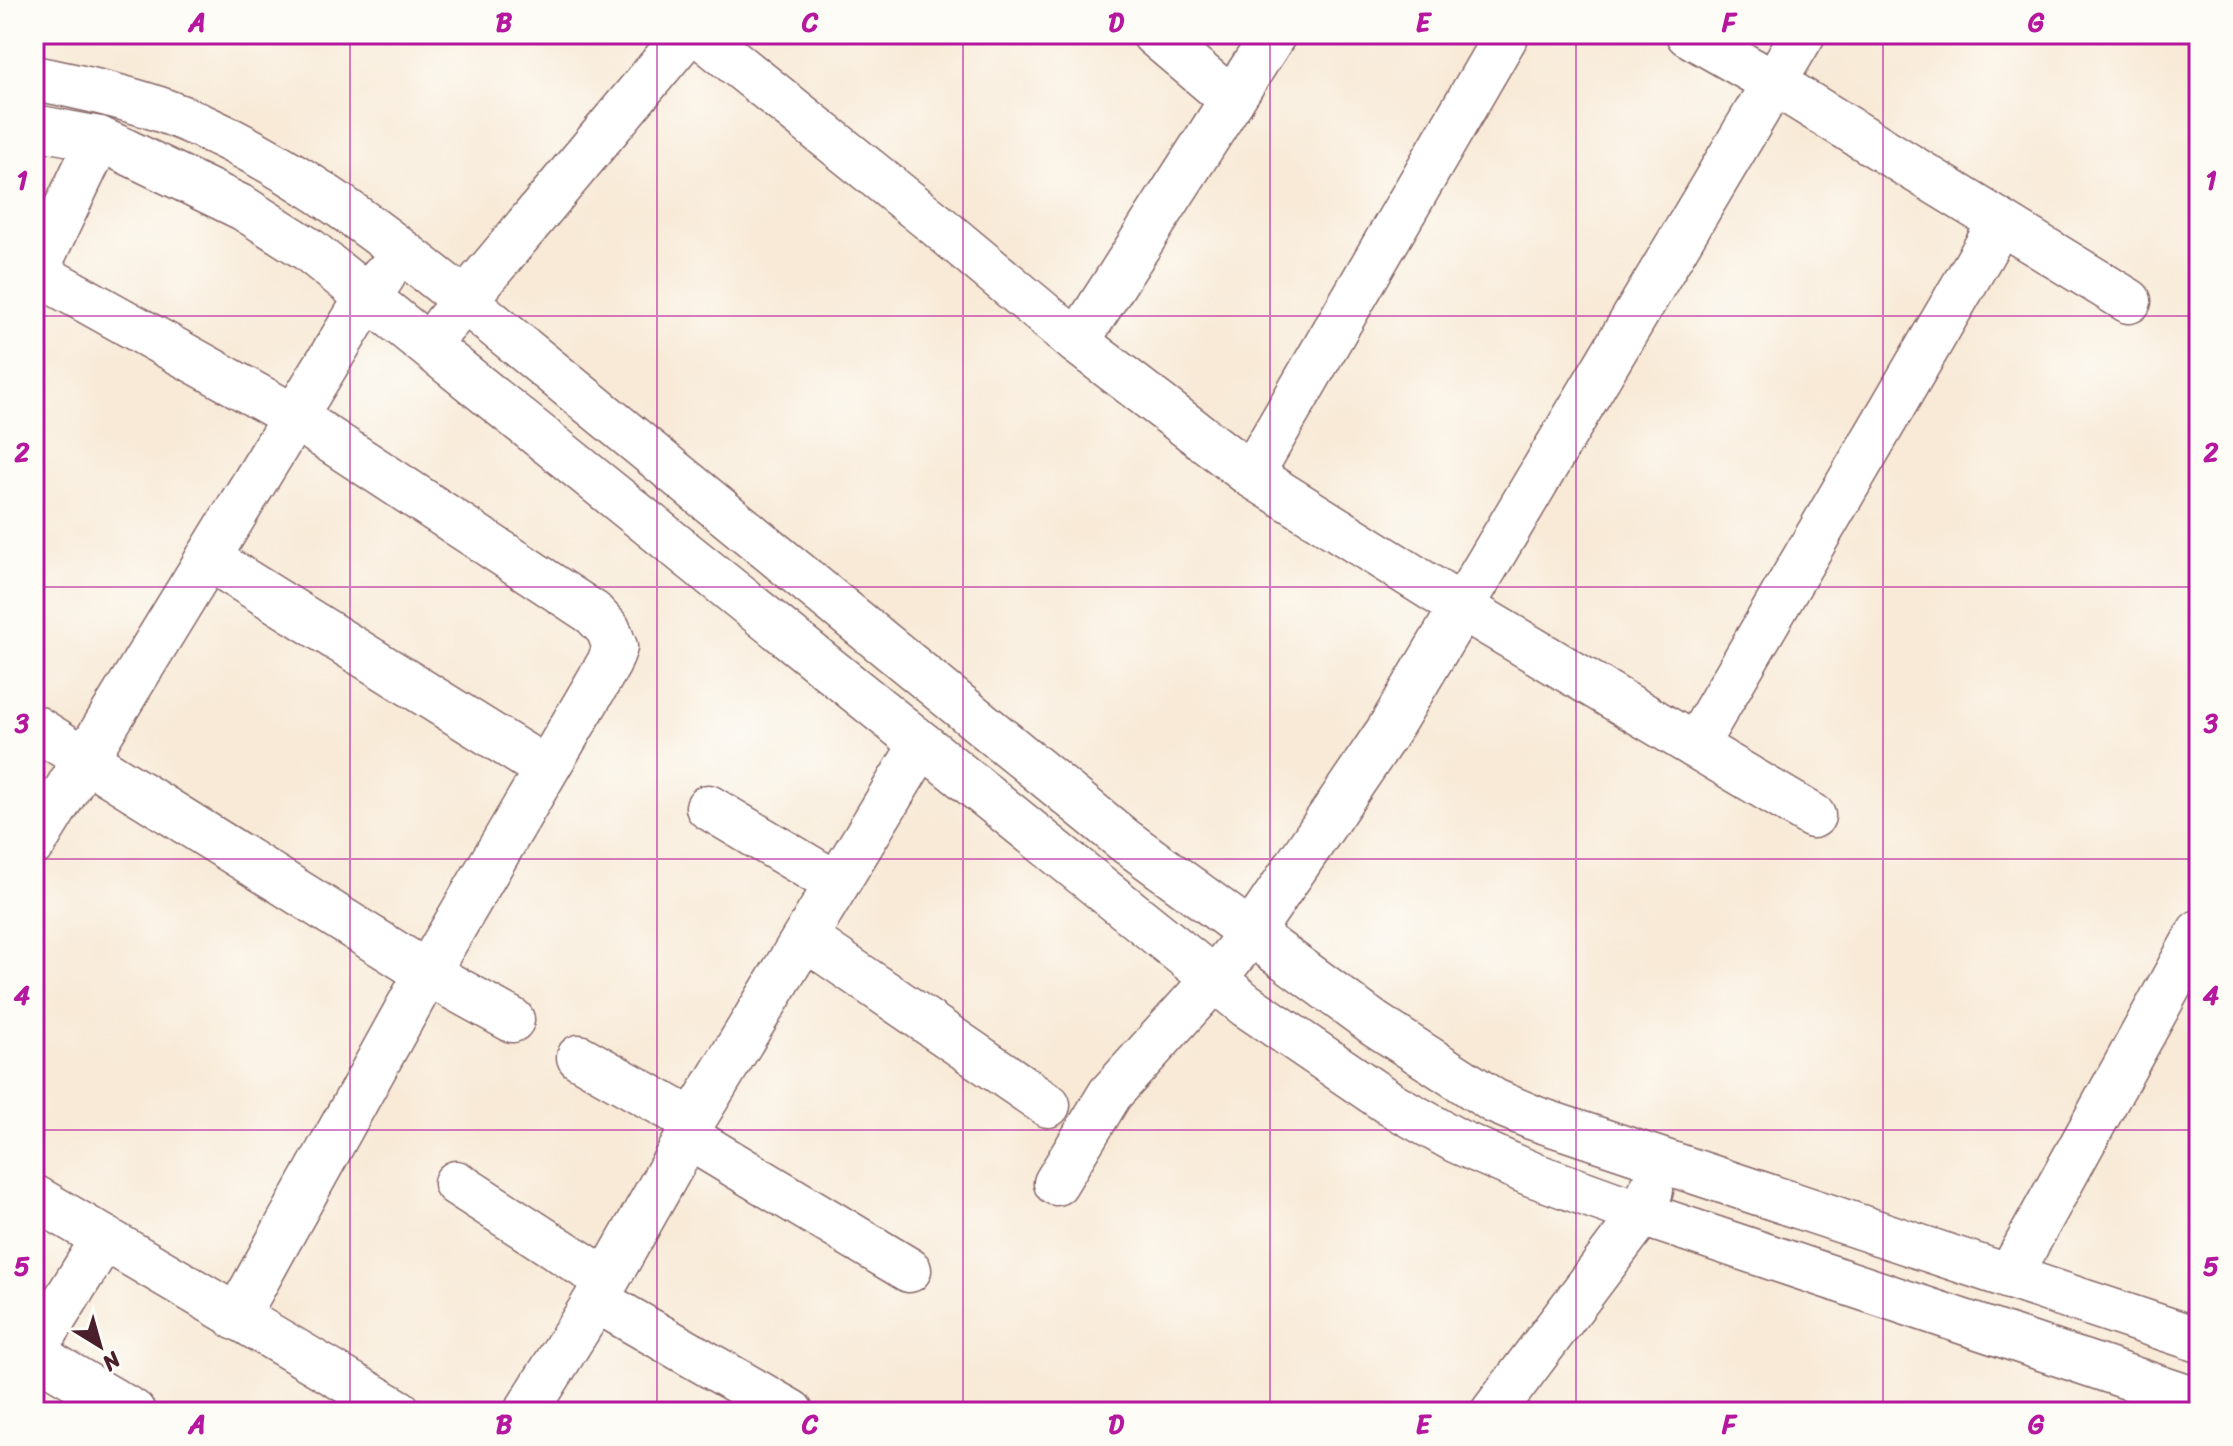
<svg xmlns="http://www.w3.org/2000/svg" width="2233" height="1446" font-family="Sriracha,sans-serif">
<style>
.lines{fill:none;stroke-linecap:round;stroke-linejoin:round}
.minor-casing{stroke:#876667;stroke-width:47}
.minor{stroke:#fff;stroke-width:44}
.grid{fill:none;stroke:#b5179e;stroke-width:2;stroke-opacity:0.55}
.neatline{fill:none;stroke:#b5179e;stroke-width:3}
.grid-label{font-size:26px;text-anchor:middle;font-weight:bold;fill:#b5179e}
</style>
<rect width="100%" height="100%" fill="#fdfcf7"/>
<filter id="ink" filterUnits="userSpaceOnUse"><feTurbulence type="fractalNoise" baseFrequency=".0125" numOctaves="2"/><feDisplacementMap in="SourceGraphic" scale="16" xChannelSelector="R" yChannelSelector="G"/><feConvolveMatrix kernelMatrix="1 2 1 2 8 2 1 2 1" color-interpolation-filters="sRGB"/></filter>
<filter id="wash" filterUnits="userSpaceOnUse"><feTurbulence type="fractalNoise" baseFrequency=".006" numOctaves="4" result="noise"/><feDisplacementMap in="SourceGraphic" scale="32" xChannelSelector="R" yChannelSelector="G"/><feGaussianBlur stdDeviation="1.8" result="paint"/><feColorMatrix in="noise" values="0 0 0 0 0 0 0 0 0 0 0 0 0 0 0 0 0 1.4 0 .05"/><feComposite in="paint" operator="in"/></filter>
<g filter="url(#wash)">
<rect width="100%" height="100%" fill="#f8ead7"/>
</g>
<g filter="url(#ink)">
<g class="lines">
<g class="minor-casing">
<g id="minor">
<polyline points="699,34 937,225 1077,342 1251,475 1463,608 1813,816"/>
<polyline points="1154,34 1232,100"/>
<polyline points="1688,34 1774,83 2129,301"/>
<path d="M34,78C76,86 118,95 159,109C273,150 372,226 465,301L1124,840L1375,1024L1494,1101L1534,1118L2199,1340"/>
<polyline points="34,127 99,139 117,147 243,208 309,250 1246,1005 1391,1104 1457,1141 1534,1175 1642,1214 2199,1401"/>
<polyline points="35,272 295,417 593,613 608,629 615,647 609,663 427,973 236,1318"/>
<polyline points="34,275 99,139"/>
<polyline points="445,324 687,34"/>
<polyline points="1077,342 1274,34"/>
<polyline points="1251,475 1507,34"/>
<polyline points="208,558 546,769"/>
<polyline points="34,727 427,973 512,1020"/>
<polyline points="1695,746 2000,223"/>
<polyline points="708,807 837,884"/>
<polyline points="34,843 367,298 383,276"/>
<polyline points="805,938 1048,1105"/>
<polyline points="579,1057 693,1121"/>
<polyline points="688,1137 909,1270"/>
<polyline points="456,1183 606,1280"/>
<polyline points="1056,1183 1110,1094 1214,979 1251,933 1388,731 1803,34"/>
<polyline points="34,1197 104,1238"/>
<polyline points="2009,1277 2199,932"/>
<polyline points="596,1300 791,1412"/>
<polyline points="34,1351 104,1238 399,1412"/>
<polyline points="34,1354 133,1412"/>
<polyline points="526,1412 596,1300 688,1137 693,1121 922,744"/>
<polyline points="1493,1412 1642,1214 1651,1190"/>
</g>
</g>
<use href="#minor" class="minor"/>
</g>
</g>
<path class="grid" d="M350,34V1412M657,34V1412M963,34V1412M1270,34V1412M1576,34V1412M1883,34V1412M34,316H2199M34,587H2199M34,859H2199M34,1130H2199"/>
<rect width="2233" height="1446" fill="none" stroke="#fdfcf7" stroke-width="88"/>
<g transform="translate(100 1346) rotate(143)" stroke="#fdfcf7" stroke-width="6" paint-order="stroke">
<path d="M0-6L14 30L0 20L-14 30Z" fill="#4a1f2b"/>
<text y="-12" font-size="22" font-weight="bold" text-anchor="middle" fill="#4a1f2b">N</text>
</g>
<rect x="44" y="44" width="2145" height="1358" class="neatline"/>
<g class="grid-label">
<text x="197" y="31">A</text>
<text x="504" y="31">B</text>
<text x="810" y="31">C</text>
<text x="1116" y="31">D</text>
<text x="1423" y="31">E</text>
<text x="1729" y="31">F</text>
<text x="2036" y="31">G</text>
<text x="22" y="189">1</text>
<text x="2211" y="189">1</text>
<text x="22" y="461">2</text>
<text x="2211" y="461">2</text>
<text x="22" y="732">3</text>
<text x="2211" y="732">3</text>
<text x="22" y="1004">4</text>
<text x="2211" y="1004">4</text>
<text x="22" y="1275">5</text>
<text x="2211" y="1275">5</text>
<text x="197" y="1433">A</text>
<text x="504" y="1433">B</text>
<text x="810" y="1433">C</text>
<text x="1116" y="1433">D</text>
<text x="1423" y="1433">E</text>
<text x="1729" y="1433">F</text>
<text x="2036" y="1433">G</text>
</g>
</svg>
